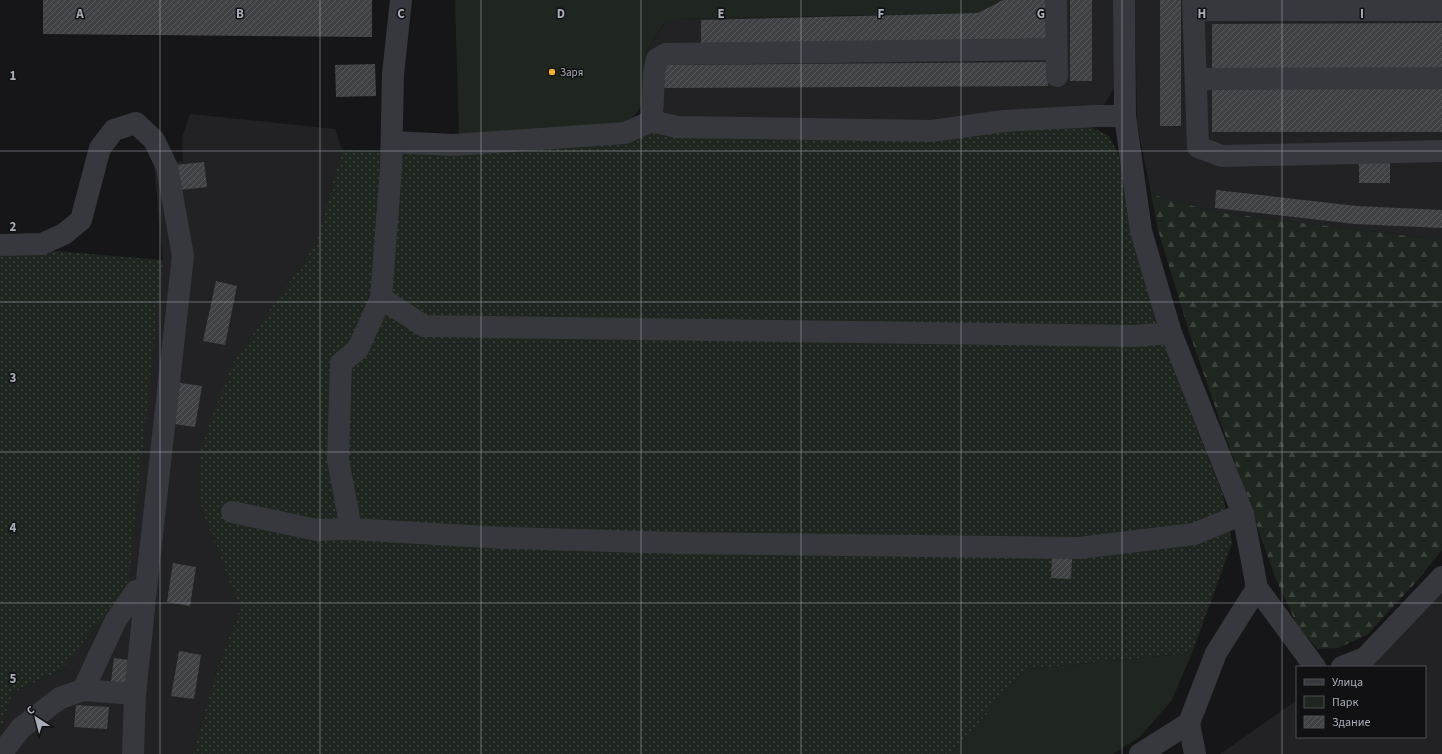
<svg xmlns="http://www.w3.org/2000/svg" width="1442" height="754" font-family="'Source Sans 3',sans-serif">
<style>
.built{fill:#222225}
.green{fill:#1e261f}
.forest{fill:url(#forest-firs)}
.garden{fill:url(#garden-dots)}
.building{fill:url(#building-hatch)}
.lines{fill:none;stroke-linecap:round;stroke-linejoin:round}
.minor{stroke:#37383d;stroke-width:22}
.grid{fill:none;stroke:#a8adb8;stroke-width:1;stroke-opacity:0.55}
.poi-dot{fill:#f2b134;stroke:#111113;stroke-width:1.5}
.labels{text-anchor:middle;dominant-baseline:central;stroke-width:3;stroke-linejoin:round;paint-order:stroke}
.poi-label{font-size:11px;fill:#a8adb8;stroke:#111113;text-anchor:start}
.grid-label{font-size:13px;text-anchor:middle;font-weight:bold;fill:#a8adb8;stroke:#111113;stroke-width:3;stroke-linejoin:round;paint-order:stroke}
</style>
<defs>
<pattern id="forest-firs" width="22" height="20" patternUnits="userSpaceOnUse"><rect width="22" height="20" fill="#1e261f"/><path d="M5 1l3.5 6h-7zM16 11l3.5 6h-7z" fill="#3c433d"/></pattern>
<pattern id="garden-dots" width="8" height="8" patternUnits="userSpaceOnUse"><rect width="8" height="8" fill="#1e261f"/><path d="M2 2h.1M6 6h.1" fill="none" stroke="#3c433d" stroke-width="1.8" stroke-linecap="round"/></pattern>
<pattern id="building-hatch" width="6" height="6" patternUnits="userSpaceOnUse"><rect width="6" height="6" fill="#404145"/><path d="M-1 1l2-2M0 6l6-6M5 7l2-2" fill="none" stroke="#595a5e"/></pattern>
</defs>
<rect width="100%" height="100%" fill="#161618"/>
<g class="built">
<polygon points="1003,0 1113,0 1114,87 1106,103 1095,110 932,124 675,118 665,113 660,98 647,93 646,52 665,22 676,19 977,13"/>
<polygon points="1135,0 1442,0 1442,240 1214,212 1151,194 1137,123"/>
<polygon points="190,114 335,129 342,150 316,244 232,364 199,502 240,609 217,669 193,754 0,754 0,733 12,693 64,669 163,260 154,165 183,161 182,138"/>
<polygon points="1442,586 1442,754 1220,754 1297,700 1297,737 1425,737 1425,667 1344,667"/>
</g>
<g class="green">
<polygon points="455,0 1003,0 978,13 676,19 664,23 646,52 647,93 638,111 627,125 459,136"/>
<polygon points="1192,653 1172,700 1140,737 1113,754 951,754 1026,669"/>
</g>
<polygon class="forest" points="1151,194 1214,212 1442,240 1442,550 1416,582 1367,635 1338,648 1318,649 1298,627 1275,577 1189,332 1158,230"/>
<g class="garden">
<polygon points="1088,125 1109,136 1122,162 1131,229 1157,327 1223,495 1232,543 1192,653 1026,669 951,754 193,754 217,669 240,609 199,502 201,448 232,364 316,244 342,150 441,152 649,132 1010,129"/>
<polygon points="55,251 163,260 128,584 63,669 12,693 0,733 0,254"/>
</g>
<g class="building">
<polygon points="43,0 372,0 372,37 43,34"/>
<polygon points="1003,0 1047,0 1049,42 701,44 701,20 978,13"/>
<rect x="1070" y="0" width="22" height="81"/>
<rect x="1160" y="0" width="21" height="126"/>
<polygon points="1442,23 1442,68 1212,69 1212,24"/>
<polygon points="1048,62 1048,86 664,88 664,65"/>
<polygon points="375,64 376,96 336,97 335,65"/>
<rect x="1212" y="88" width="230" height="44"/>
<polygon points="1390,161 1390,183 1359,183 1359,162"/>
<polygon points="204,162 207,187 178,190 175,165"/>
<polygon points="1216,190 1357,206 1442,210 1442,228 1355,224 1215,208"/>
<polygon points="216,281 237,286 225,345 203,341"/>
<polygon points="180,383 202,386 195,427 174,424"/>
<polygon points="1052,556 1072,557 1071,579 1051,578"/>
<polygon points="173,563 196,567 190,606 167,602"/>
<polygon points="179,651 201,655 194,699 171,696"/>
<polygon points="114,658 129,660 126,684 111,682"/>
<polygon points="76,705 109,707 107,729 74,727"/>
</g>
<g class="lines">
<g class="minor">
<polyline points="1056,0 1057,76"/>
<polyline points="1124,0 1125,116 1141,231 1171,333 1243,514 1257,588 1315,667"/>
<polyline points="1193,0 1198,147 1222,156 1442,151"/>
<polyline points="1194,10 1442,10"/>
<polyline points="1196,79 1442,78"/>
<polyline points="652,121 654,73 657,59 666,54 1056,49"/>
<polyline points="392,142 453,145 625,133 652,121 677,127 932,131 1004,121 1097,116 1125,116"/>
<polyline points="0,245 42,244 64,234 81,220 100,148 114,130 136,123 154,140 167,167 183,256 146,589 135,694 133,754"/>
<polyline points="381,298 424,326 1135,336 1171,333"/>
<polyline points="232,512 317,530 351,529 504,538 681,543 1079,548 1194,534 1243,514"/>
<polyline points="351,529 338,460 341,363 358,349 381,298 391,168 393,74 401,0"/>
<polyline points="1342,667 1365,658 1442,577"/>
<polyline points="83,690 116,620 136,591 146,589"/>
<polyline points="1,754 21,728 60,698 83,690 135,694"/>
<polyline points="1140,754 1189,723"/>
<polyline points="1195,754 1189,723 1216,653 1257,588"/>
</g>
</g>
<path class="grid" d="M160,0V754M320,0V754M481,0V754M641,0V754M801,0V754M961,0V754M1122,0V754M1282,0V754M0,151H1442M0,302H1442M0,452H1442M0,603H1442"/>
<circle class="poi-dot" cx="552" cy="72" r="4"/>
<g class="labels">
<g class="poi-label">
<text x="560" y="72">Заря</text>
</g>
</g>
<g class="grid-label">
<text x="80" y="18">A</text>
<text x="240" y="18">B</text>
<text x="401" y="18">C</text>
<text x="561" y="18">D</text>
<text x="721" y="18">E</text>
<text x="881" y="18">F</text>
<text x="1041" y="18">G</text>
<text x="1202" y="18">H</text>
<text x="1362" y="18">I</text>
<text x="13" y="80">1</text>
<text x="13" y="231">2</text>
<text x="13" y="382">3</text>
<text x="13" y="532">4</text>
<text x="13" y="683">5</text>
</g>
<rect x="1296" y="666" width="130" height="72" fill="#111113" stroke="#4d4f55"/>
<rect x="1304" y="679" width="20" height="6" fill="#37383d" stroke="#4d4f55"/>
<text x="1332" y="686" font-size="12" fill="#a8adb8">Улица</text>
<rect x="1304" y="696" width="20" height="12" fill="#1e261f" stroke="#4d4f55"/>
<text x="1332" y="706" font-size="12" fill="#a8adb8">Парк</text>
<rect x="1304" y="716" width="20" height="12" fill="url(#building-hatch)" stroke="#4d4f55"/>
<text x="1332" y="726" font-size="12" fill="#a8adb8">Здание</text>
<g transform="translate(36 718) rotate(324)" stroke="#111113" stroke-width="3" paint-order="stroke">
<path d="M0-3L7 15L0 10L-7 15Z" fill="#a8adb8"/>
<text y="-6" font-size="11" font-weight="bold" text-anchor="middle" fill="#a8adb8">С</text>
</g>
</svg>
